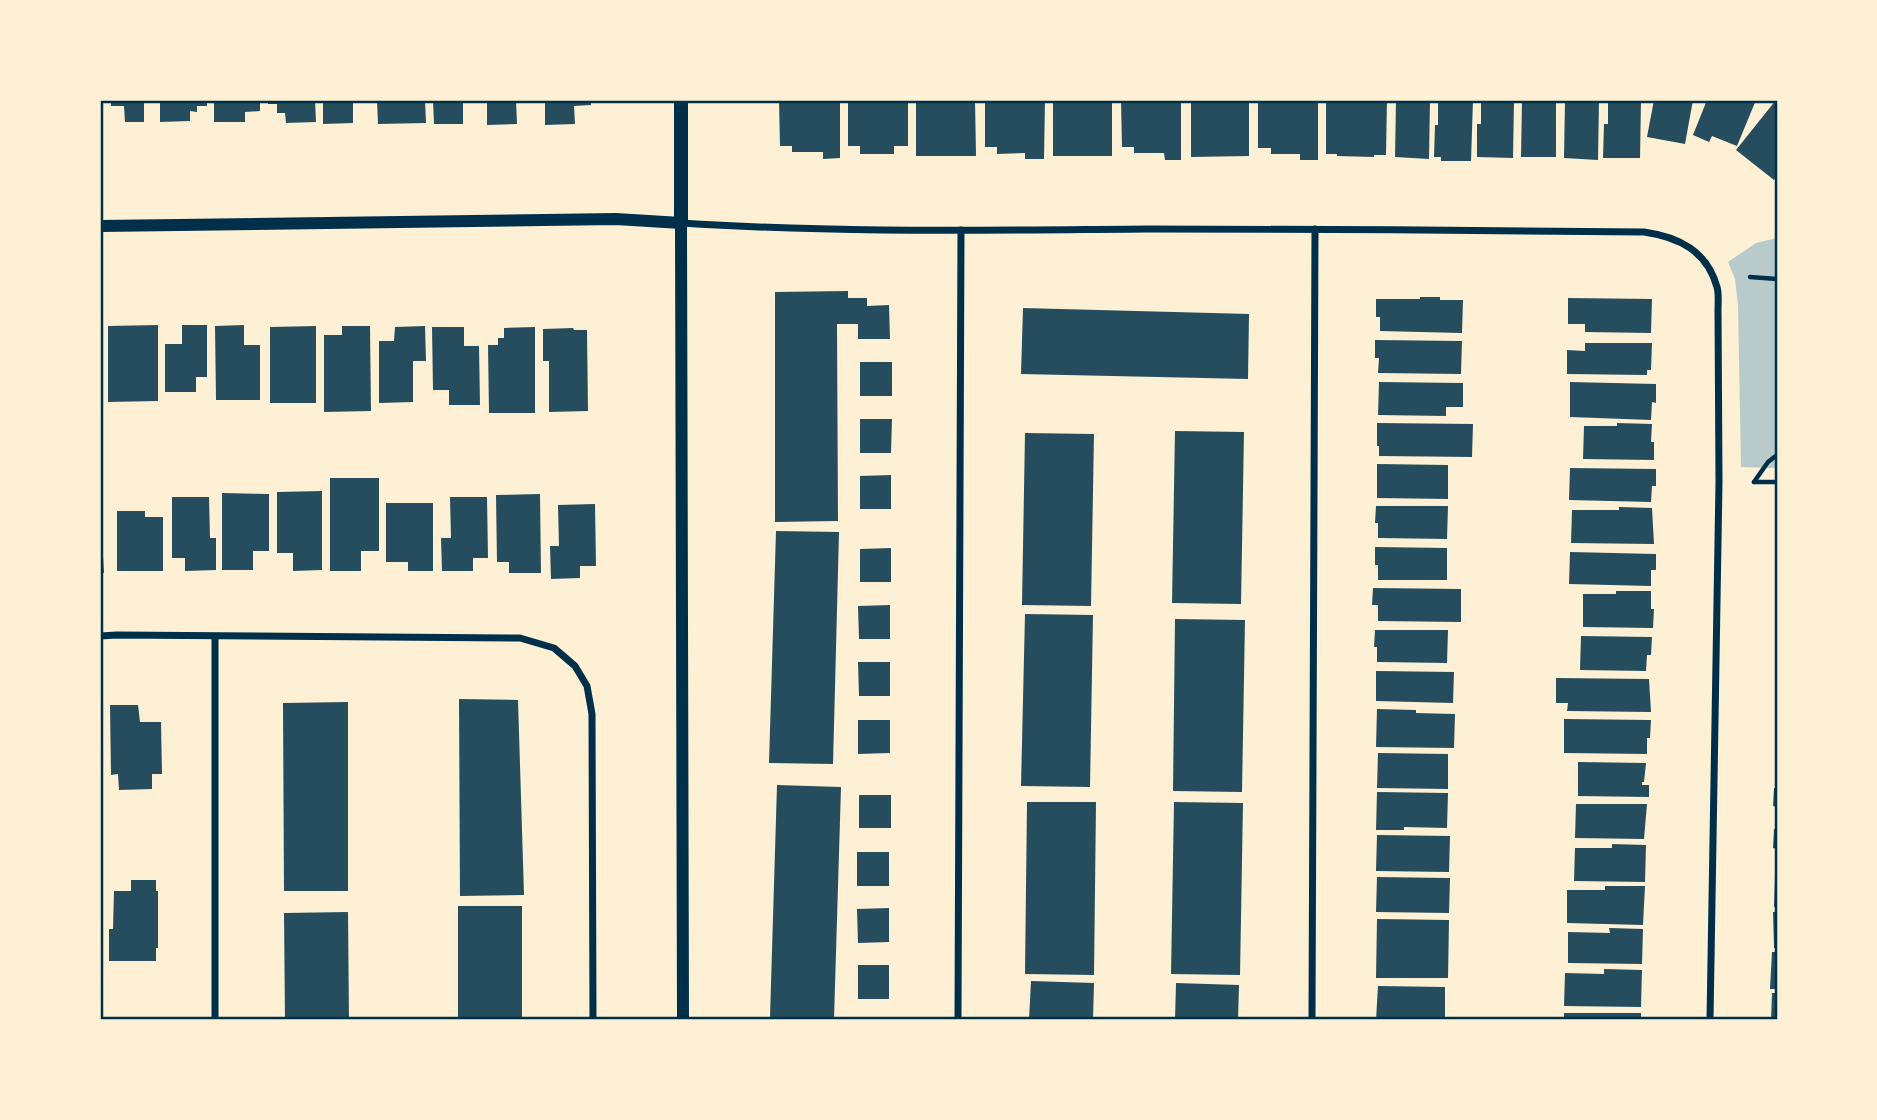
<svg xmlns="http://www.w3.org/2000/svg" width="1877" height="1120" font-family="Karla,sans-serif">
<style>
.green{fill:#b9caca}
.building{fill:#264d5e}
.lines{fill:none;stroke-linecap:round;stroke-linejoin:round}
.path{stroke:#003049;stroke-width:4.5}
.minor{stroke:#003049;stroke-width:7}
.tertiary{stroke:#003049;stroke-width:12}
.secondary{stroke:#003049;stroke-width:14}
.neatline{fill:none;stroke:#003049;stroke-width:2.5}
</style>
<rect width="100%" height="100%" fill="#fdf0d5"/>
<polygon class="green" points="1777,238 1777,468 1741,467 1738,305 1735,279 1728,262 1756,243"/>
<g class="building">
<polygon points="111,100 144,100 144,122 125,122 124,106 111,106"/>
<polygon points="160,100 207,100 207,106 197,106 197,112 190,111 190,121 160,122"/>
<polygon points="214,100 260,100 260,111 245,112 245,122 214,122"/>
<polygon points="268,100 315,100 316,122 286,123 285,113 277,113 277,104 268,104"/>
<polygon points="323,100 353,100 353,123 323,124"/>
<polygon points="377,100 425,100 426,123 378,124"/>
<polygon points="433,100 479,100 479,103 463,103 463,124 434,124"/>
<polygon points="487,100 516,100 517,124 487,125"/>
<polygon points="545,100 591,100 591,105 574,106 575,124 545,125"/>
<polygon points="779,100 840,100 840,158 823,159 823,152 792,152 792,146 780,146"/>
<polygon points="848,100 908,100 908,146 894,146 894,154 860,154 860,146 848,146"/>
<polygon points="916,100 975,100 976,156 916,156"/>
<polygon points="985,100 1045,100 1044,159 1025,159 1025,153 997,154 997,147 985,147"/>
<rect x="1053" y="100" width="59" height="56"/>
<polygon points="1121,100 1181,100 1181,160 1165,160 1164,153 1134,153 1134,147 1122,147"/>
<polygon points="1191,100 1249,100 1249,156 1191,157"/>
<polygon points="1258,100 1318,100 1318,160 1300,160 1300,154 1271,154 1271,148 1258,148"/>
<polygon points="1326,100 1387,100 1386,155 1374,155 1374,157 1337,156 1337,154 1326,154"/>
<polygon points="1396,100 1430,100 1429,159 1395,157"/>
<polygon points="1438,100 1473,100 1471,161 1441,161 1441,157 1434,157 1435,125 1438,125"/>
<polygon points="1481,100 1514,100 1513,158 1477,157 1477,124 1481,124"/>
<polygon points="1522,100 1556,100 1556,157 1521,157"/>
<polygon points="1565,100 1599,100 1598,160 1564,158"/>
<polygon points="1608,100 1641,100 1640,158 1603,158 1604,124 1608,124"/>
<polygon points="1654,100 1693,100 1685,144 1647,137"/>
<polygon points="1707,100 1756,100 1737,146 1712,136 1709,142 1693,135"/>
<polygon points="1776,100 1777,175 1774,180 1736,150"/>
<polygon points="848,291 848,298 867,298 867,306 889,305 890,339 858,339 858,324 837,324 838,521 775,522 775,292"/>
<polygon points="1420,297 1440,297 1440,300 1463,300 1462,333 1380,331 1380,317 1376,317 1376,299 1420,299"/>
<polygon points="1568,298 1652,299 1651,333 1585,332 1585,324 1568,324"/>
<polygon points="1023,308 1249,314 1248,379 1021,374"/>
<polygon points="158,325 158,401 108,402 108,326"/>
<polygon points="182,325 207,325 207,377 196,377 196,392 165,392 165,344 182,344"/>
<polygon points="244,325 244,345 260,345 260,400 216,400 215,326"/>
<polygon points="316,326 316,403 270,403 270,327"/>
<polygon points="342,326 370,326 371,411 324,412 324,335 342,335"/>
<polygon points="425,326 426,361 413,361 413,402 379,403 379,341 394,341 395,327"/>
<polygon points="432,327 464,327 464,346 479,346 480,405 449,405 449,390 433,390"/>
<polygon points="535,327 535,413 489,413 488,345 498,345 498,338 504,338 504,328"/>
<polygon points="573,328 574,330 587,330 588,411 549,412 549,361 543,361 543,329"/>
<polygon points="1375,340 1462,341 1461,374 1378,373 1379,358 1375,358"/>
<polygon points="1585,343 1652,343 1651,370 1647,370 1647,375 1567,374 1567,350 1585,351"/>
<rect x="860" y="362" width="32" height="34"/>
<polygon points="1379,382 1463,383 1463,407 1446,407 1446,416 1378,415"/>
<polygon points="1570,382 1656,384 1656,403 1652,402 1651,420 1570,417"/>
<polygon points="860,419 892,419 891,453 860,453"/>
<polygon points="1377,423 1473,424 1472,457 1379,456 1379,446 1377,446"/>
<polygon points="1617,423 1652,424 1651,442 1654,442 1654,460 1583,459 1584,426 1617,426"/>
<polygon points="1175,431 1244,432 1241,604 1172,603"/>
<polygon points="1025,433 1094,434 1091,606 1022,605"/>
<polygon points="1377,464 1448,465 1448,499 1377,498"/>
<polygon points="1570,468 1656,469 1656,486 1652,486 1651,502 1569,500"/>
<polygon points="891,475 891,509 860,509 860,476"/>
<polygon points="330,478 379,478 379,551 361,551 361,571 330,571"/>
<polygon points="322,491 322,570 293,571 293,553 277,553 277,492"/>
<polygon points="222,493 269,494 269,551 253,551 253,570 222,570"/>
<polygon points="540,494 541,573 509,573 509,562 497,562 496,495"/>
<polygon points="172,497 209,497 210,538 216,538 216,570 185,571 185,558 172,558"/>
<polygon points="450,497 487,497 488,558 473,558 473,571 442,571 441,538 451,538"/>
<polygon points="386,503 433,503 433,571 408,571 408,562 386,562"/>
<polygon points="595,504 596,566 580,566 580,578 551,579 550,546 559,546 558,505"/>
<polygon points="1376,506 1448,506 1447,539 1378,538 1378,523 1375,523"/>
<polygon points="1619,507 1652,508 1654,544 1571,543 1572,510 1619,510"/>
<polygon points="117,511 145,511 145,517 163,517 163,571 117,571"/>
<polygon points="776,531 839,532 833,764 769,763"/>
<polygon points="100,542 102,542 104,573 100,573"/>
<polygon points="1375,547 1447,548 1447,580 1378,580 1378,565 1375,565"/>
<polygon points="891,548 891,582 860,582 860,549"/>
<polygon points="1570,552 1656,554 1656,570 1651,570 1651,586 1569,584"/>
<polygon points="1373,588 1461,589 1461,622 1378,621 1378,605 1372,605"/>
<polygon points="1616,591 1651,591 1651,609 1654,609 1653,628 1583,627 1583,594 1616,594"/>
<polygon points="890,605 890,639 859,639 858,606"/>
<polygon points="1025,614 1093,615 1090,787 1021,786"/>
<polygon points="1175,619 1245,620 1242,792 1173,791"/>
<polygon points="1375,630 1448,630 1447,663 1377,662 1377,647 1374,647"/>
<polygon points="1581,636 1652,637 1651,655 1647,655 1646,671 1580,670"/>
<polygon points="858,662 890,662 890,696 859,696"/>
<polygon points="1376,671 1454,672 1453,703 1376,701"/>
<polygon points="1556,678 1649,679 1651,712 1567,711 1568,703 1556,703"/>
<polygon points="459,699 518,700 524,895 460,896"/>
<polygon points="348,702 348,891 284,891 283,703"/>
<polygon points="110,705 138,705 140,722 161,722 162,774 152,774 152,789 119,790 118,774 111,775"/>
<polygon points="1377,709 1416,710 1416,713 1455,714 1454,748 1376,747"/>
<polygon points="1564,719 1651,720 1650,738 1647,738 1647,754 1564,753"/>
<polygon points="858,720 890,720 890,753 858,754"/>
<polygon points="1378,753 1448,754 1448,789 1377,788"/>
<polygon points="1578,762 1646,763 1644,782 1642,782 1642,785 1649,785 1649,797 1578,796"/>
<polygon points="777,785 841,787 834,1019 770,1017"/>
<polygon points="1774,788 1777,788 1777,807 1773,806"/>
<polygon points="1377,792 1448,793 1447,828 1404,827 1404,830 1376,830"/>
<rect x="859" y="795" width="32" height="33"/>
<polygon points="1027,802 1096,802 1094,975 1025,974"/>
<polygon points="1174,802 1243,803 1240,975 1171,974"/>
<polygon points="1576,804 1647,804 1644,839 1575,838"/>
<polygon points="1774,829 1777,829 1777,849 1773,848"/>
<polygon points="1377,835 1450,836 1449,872 1376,871"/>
<polygon points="1612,844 1646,845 1645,882 1574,881 1575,848 1612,848"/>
<rect x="857" y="852" width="32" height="34"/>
<polygon points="1775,876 1777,876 1777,907 1774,907"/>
<polygon points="1377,877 1450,878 1449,913 1376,912"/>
<polygon points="131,880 156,880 156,891 158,891 158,948 156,948 156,961 109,961 109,929 113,929 114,891 131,891"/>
<polygon points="1605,886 1645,886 1643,925 1567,923 1567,890 1605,890"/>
<rect x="458" y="906" width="64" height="114"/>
<polygon points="889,908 889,942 858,943 857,909"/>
<polygon points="348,912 349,1020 285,1020 284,913"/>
<polygon points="1773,912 1777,912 1777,948 1774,948"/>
<polygon points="1377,919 1449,920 1448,978 1376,978"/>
<polygon points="1609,928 1643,929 1642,964 1568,963 1568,932 1610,933"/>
<polygon points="1772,952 1777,952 1777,989 1770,989"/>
<rect x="858" y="965" width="31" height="34"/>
<polygon points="1604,969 1642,970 1641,1007 1564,1006 1565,973 1604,974"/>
<polygon points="1031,981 1094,983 1093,1020 1029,1020"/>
<polygon points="1176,983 1239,985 1238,1020 1175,1020"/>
<polygon points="1378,986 1445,987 1445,1020 1376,1020"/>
<polygon points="1772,993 1777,993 1777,1020 1771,1020"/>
<rect x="1564" y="1013" width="77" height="7"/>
</g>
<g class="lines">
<g class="path">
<polyline points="1750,277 1777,279"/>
<polyline points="1754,482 1768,462 1777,455"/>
<polyline points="1754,482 1777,482"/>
</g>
<g class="minor">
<path d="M681,223C836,233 992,230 1147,229C1313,229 1478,230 1644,232C1679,237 1707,251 1717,287C1719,294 1718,303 1718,310L1719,482L1710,1020"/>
<polyline points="100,636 117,635 520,638 554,648 575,666 587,686 592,714 593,1020"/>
<polyline points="215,637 215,1020"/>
<polyline points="958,1020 961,230"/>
<polyline points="1312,1020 1315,229"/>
</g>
<polyline class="tertiary" points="100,226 616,219 681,223 683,1020"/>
<polyline class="secondary" points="681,223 681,100"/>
</g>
<rect width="1877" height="1120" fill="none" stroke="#fdf0d5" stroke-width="203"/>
<rect x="102" y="102" width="1674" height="916" class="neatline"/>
</svg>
